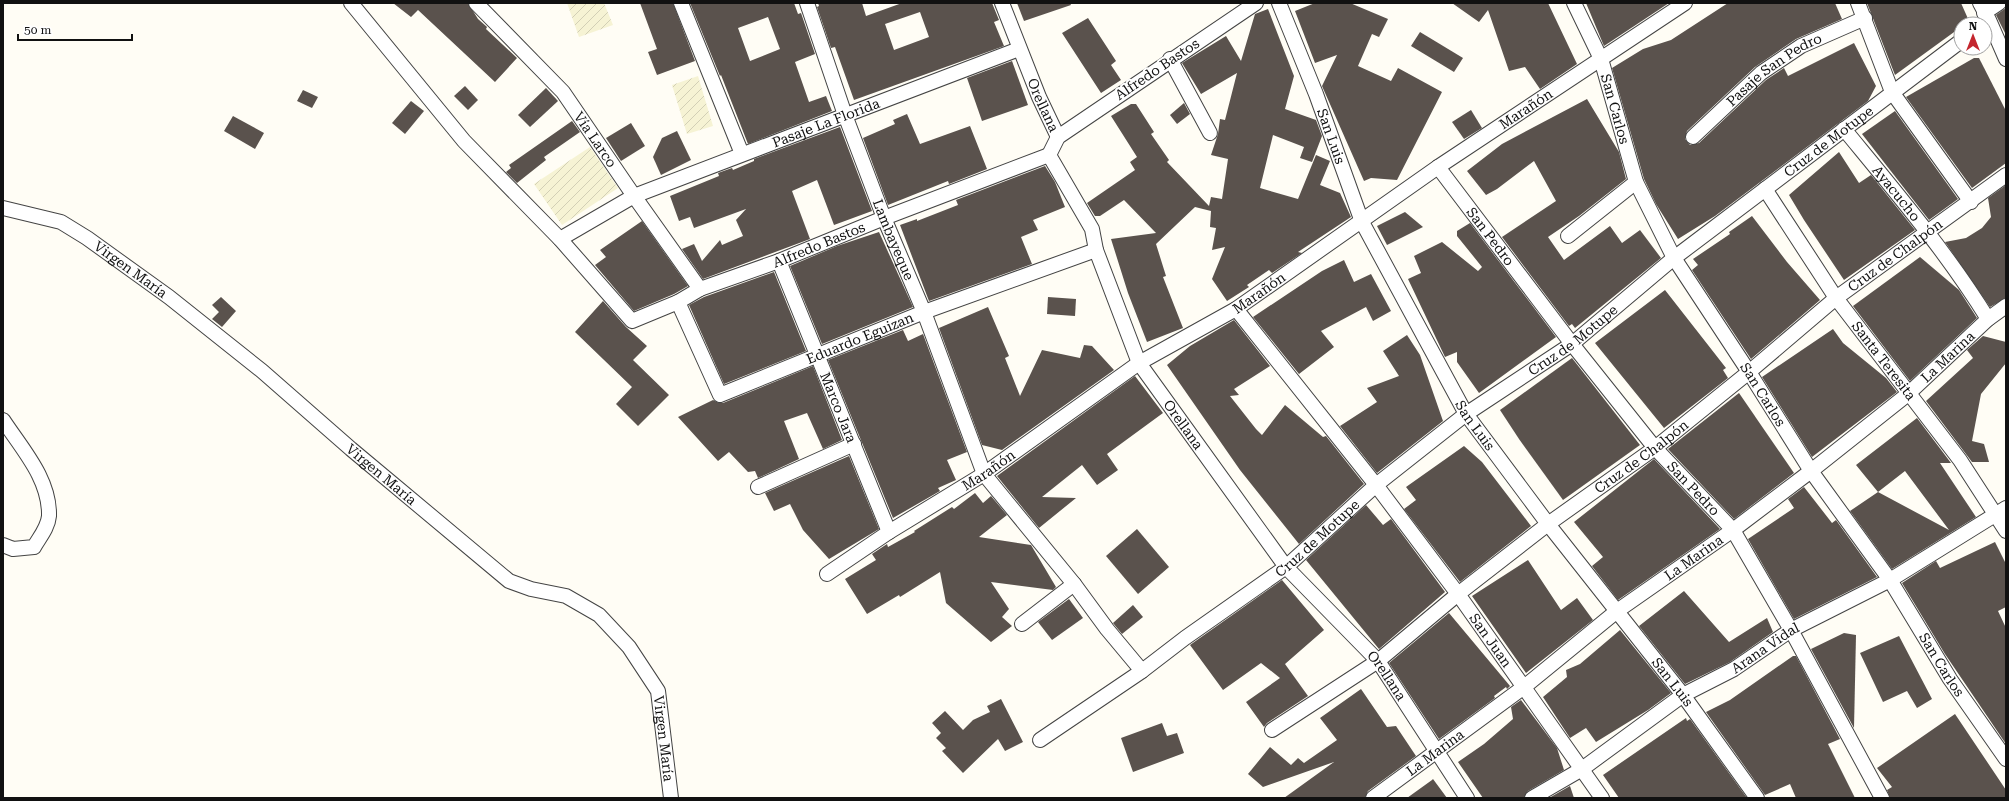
<svg xmlns="http://www.w3.org/2000/svg" width="2009" height="801" font-family="'Roboto Serif',serif">
<style>
.farmland{fill:url(#farmland-furrows)}
.building{fill:#5a524d;fill-rule:evenodd}
.lines{fill:none;stroke-linecap:round;stroke-linejoin:round}
.minor-casing{stroke:#444;stroke-width:16}
.minor{stroke:#fff;stroke-width:14}
.labels{text-anchor:middle;dominant-baseline:central;stroke-width:4;stroke-linejoin:round;paint-order:stroke}
.street-label{font-size:14px;fill:#111;stroke:#fff}
</style>
<defs>
<pattern id="farmland-furrows" width="10" height="10" patternUnits="userSpaceOnUse"><rect width="10" height="10" fill="#f6f3d4"/><path d="M-1 1l2-2M0 10L10 0M9 11l2-2" fill="none" stroke="#d2cfb5"/></pattern>
</defs>
<rect width="100%" height="100%" fill="#fffdf5"/>
<g class="farmland">
<polygon points="567,3 604,3 613,25 579,37"/>
<polygon points="698,76 713,126 687,134 672,85"/>
<polygon points="590,147 618,188 562,225 534,184"/>
</g>
<g class="building">
<polygon points="393,3 468,3 478,19 487,27 486,29 517,58 495,82 418,10 411,17"/>
<polygon points="640,3 673,3 695,61 657,75 648,52 657,49"/>
<path d="M690,3H794L798,14L801,13L815,54L795,62L809,102L826,96L832,111L748,144L721,75L720,76ZM768,17L780,49L750,61L738,28Z"/>
<path d="M818,3H862L866,16L902,3H992L999,20L994,22L1004,46L854,100L835,47L831,48L817,7L819,6ZM920,12L929,37L894,50L885,24Z"/>
<polygon points="1017,3 1070,3 1071,5 1024,21"/>
<polygon points="1315,3 1350,3 1388,19 1379,37 1372,34 1358,66 1391,81 1398,68 1442,92 1397,180 1371,178 1364,181 1322,86 1337,55 1315,63 1295,11"/>
<polygon points="1452,3 1548,3 1577,64 1540,89 1525,67 1509,71 1488,10 1479,22"/>
<polygon points="1586,3 1669,3 1604,46"/>
<polygon points="1728,3 1835,3 1842,19 1796,39 1755,67 1687,131 1685,139 1690,145 1699,143 1766,80 1784,68 1788,76 1854,43 1876,86 1868,101 1715,216 1678,239 1656,204 1644,179 1612,68 1643,49 1671,40"/>
<polygon points="1867,3 1961,3 1969,21 1965,24 1961,24 1961,27 1895,75"/>
<polygon points="2006,8 2006,35 1996,15"/>
<polygon points="1268,9 1294,76 1285,109 1316,120 1322,136 1312,162 1300,158 1304,147 1273,135 1260,188 1298,199 1316,155 1330,161 1320,185 1340,193 1351,217 1298,252 1302,253 1272,273 1269,270 1247,285 1249,287 1227,301 1212,279 1225,247 1212,250 1216,228 1210,227 1211,211 1195,207 1156,244 1166,276 1163,277 1183,328 1147,342 1128,293 1111,239 1156,233 1124,200 1100,216 1095,216 1087,203 1135,170 1130,162 1137,157 1111,116 1131,104 1136,104 1154,132 1151,134 1169,160 1167,162 1209,206 1211,197 1222,199 1228,159 1211,155 1218,134 1220,119 1225,120 1237,73 1201,94 1182,63 1226,36 1241,61 1255,14"/>
<polygon points="1088,18 1116,61 1111,65 1121,80 1101,93 1062,33"/>
<polygon points="1420,32 1463,58 1454,72 1411,46"/>
<polygon points="1974,58 1979,58 2006,111 2006,163 1972,188 1906,97"/>
<polygon points="1012,61 1028,105 982,121 967,78"/>
<polygon points="465,86 478,100 468,110 454,96"/>
<polygon points="546,88 558,101 530,127 518,115"/>
<polygon points="303,90 318,97 312,108 297,101"/>
<polygon points="1587,99 1619,152 1626,179 1579,216 1548,237 1564,260 1610,226 1622,243 1640,230 1661,258 1575,328 1572,324 1569,326 1502,237 1556,201 1534,161 1497,189 1486,195 1467,171 1502,144"/>
<polygon points="411,101 424,111 405,134 392,123"/>
<polygon points="1184,103 1190,114 1177,124 1170,115"/>
<polygon points="1471,110 1482,128 1464,139 1452,122"/>
<polygon points="1895,111 1958,199 1929,220 1862,134"/>
<polygon points="907,114 920,144 970,126 987,169 949,184 948,181 888,205 863,138 895,124 893,120"/>
<polygon points="233,116 264,133 255,149 224,131"/>
<polygon points="572,121 580,132 544,157 546,160 517,183 506,172 511,168 509,165"/>
<polygon points="631,123 645,146 621,161 606,138"/>
<polygon points="840,127 872,211 834,225 817,180 792,191 810,239 703,279 682,249 694,244 702,261 720,240 722,245 743,236 736,220 746,209 694,228 690,217 679,221 670,196 719,176 718,173 732,168 733,170 754,161 754,159"/>
<polygon points="677,131 691,160 661,175 653,157 662,138"/>
<polygon points="1839,152 1859,183 1871,175 1915,230 1844,280 1804,220 1789,195"/>
<polygon points="1045,166 1055,182 1065,207 1033,220 1038,230 1021,237 1032,264 929,301 900,225 917,219 917,221 958,205 956,200"/>
<polygon points="2006,185 2006,298 1990,307 1945,242 1966,238 1982,228 1991,217 1988,198"/>
<polygon points="1405,212 1423,227 1387,245 1377,226"/>
<polygon points="1752,216 1787,262 1820,300 1751,359 1692,270 1698,265 1693,259 1730,234 1729,232"/>
<polygon points="642,221 688,286 674,294 634,311 595,265 606,257 600,250"/>
<polygon points="1470,223 1556,337 1479,393 1457,362 1457,352 1445,357 1408,279 1421,273 1414,256 1442,242 1478,271 1482,267 1457,236 1457,231"/>
<polygon points="879,232 913,307 822,344 790,266 837,246"/>
<polygon points="1920,257 1959,290 1977,318 1910,381 1853,306"/>
<polygon points="1344,260 1354,282 1371,274 1391,311 1373,321 1366,307 1321,331 1334,347 1299,374 1253,317 1322,271"/>
<polygon points="774,272 806,351 724,384 689,305 704,297"/>
<polygon points="1665,290 1726,368 1723,370 1728,378 1664,428 1595,343"/>
<polygon points="221,297 236,311 222,327 212,319 219,312 212,305"/>
<polygon points="1048,297 1076,299 1075,316 1047,314"/>
<polygon points="603,301 626,327 647,346 633,360 669,395 638,426 616,404 632,387 575,332"/>
<polygon points="988,307 1009,356 1005,358 1020,396 1042,350 1080,358 1084,345 1092,346 1114,370 1002,450 982,445 939,328"/>
<polygon points="1234,320 1270,366 1234,389 1239,395 1230,396 1256,429 1262,435 1285,405 1323,437 1326,436 1364,484 1299,544 1240,470 1167,365 1190,346"/>
<polygon points="1833,329 1843,343 1886,378 1897,392 1812,457 1762,377"/>
<polygon points="903,330 908,341 923,334 967,452 947,460 956,480 938,488 940,491 893,518 828,360"/>
<polygon points="1407,335 1420,355 1443,421 1377,473 1340,426 1377,402 1367,388 1399,376 1383,351"/>
<polygon points="1983,336 2006,342 2006,363 1981,394 1972,441 1984,444 1989,462 1972,462 1926,401 1973,358 1967,350"/>
<polygon points="1572,358 1640,445 1563,500 1519,439 1500,410"/>
<polygon points="813,366 842,440 823,449 807,413 784,421 799,459 758,478 755,471 748,472 729,452 718,461 678,417 713,400 719,403 723,403"/>
<polygon points="1135,376 1163,413 1107,454 1118,470 1097,485 1082,465 1042,497 1076,498 1039,528 997,476"/>
<polygon points="1739,393 1794,473 1734,519 1668,449"/>
<path d="M1917,418L1951,463H1940L1976,517L1892,569L1850,511L1878,492L1856,465ZM1905,471L1949,530L1878,492Z"/>
<polygon points="1464,446 1482,462 1531,526 1460,582 1404,509 1416,500 1406,487"/>
<polygon points="849,456 879,529 829,559 803,530 790,504 774,511 765,493"/>
<polygon points="1654,459 1720,529 1618,600 1592,566 1603,557 1574,522"/>
<polygon points="1804,487 1832,523 1836,520 1877,577 1794,619 1748,539 1794,508 1788,499"/>
<polygon points="975,493 983,503 991,496 1007,515 979,537 1031,545 1056,587 1053,590 991,582 1009,609 1002,617 1012,626 991,642 946,603 940,572 900,597 899,595 867,614 845,579 876,560 872,554 887,544 888,547 915,532 914,531 952,507 954,509"/>
<polygon points="1366,505 1383,525 1391,519 1445,592 1379,649 1306,560"/>
<polygon points="1137,529 1169,567 1138,594 1106,556"/>
<polygon points="1995,542 2006,564 2006,607 1998,611 2006,628 2006,744 1945,654 1902,583 1936,561 1940,568"/>
<polygon points="1528,560 1561,610 1577,598 1593,620 1526,673 1472,596"/>
<polygon points="1282,580 1324,630 1285,664 1308,696 1267,723 1264,727 1246,702 1280,678 1261,663 1223,690 1190,645"/>
<polygon points="1684,591 1729,642 1767,618 1773,632 1730,662 1685,684 1639,626"/>
<polygon points="1069,599 1083,618 1052,640 1038,622"/>
<polygon points="1133,605 1143,617 1122,634 1113,623"/>
<polygon points="1449,613 1510,686 1507,689 1506,687 1494,696 1495,698 1439,739 1389,663"/>
<polygon points="1620,630 1671,693 1648,710 1596,742 1586,728 1570,738 1543,697 1567,677 1566,670 1580,664"/>
<polygon points="1844,633 1856,635 1854,728 1811,649"/>
<polygon points="1899,636 1932,699 1917,708 1907,691 1883,702 1860,653"/>
<polygon points="1793,656 1796,656 1840,739 1828,744 1855,798 1796,798 1790,784 1765,795 1706,712 1730,700"/>
<polygon points="1361,689 1387,727 1396,726 1416,756 1368,791 1365,798 1284,798 1334,762 1263,787 1248,774 1270,747 1291,765 1298,758 1304,763 1337,740 1320,718"/>
<polygon points="1001,699 1023,742 1005,751 998,739 963,773 942,751 946,748 936,738 941,733 932,723 945,711 963,730 973,720 990,712 987,706"/>
<polygon points="1521,700 1557,748 1564,770 1528,791 1524,798 1483,798 1458,762 1484,744 1513,719 1511,707"/>
<polygon points="1955,714 2006,790 2006,798 1890,798 1887,790 1892,787 1877,768"/>
<polygon points="1686,718 1687,721 1690,719 1747,798 1619,798 1603,775"/>
<polygon points="1162,723 1167,736 1177,733 1184,753 1133,772 1121,738"/>
<polygon points="1433,779 1447,798 1407,798 1432,780"/>
<polygon points="1570,786 1574,798 1549,798"/>
</g>
<g class="lines">
<g class="minor-casing">
<g id="minor">
<path id="s1" d="M351,3L464,141L560,239L632,321L678,302L700,289L779,261L884,218L1049,155"/>
<path id="s2" d="M476,3L563,92L634,196L700,289"/>
<polyline points="681,3 742,154"/>
<path id="s3" d="M807,3L845,115L884,218L924,312L984,474L1074,584L1107,629L1142,671L1185,638L1286,567L1376,485L1466,414L1572,344L1674,258L1961,41"/>
<path id="s4" d="M1002,3L1039,97L1058,137"/>
<path id="s5" d="M1256,3L1058,137L1049,155L1092,229L1096,250L1139,363L1286,567L1378,661L1467,798"/>
<path id="s6" d="M1279,3L1316,94L1362,222L1466,414L1548,524L1683,695L1757,798"/>
<path id="s7" d="M1574,3L1601,59L1636,182L1674,258L1749,372L1811,471L1890,580L1950,679L2006,759"/>
<polyline points="1858,3 1892,92 1971,202"/>
<polyline points="1980,3 1989,20 2006,59"/>
<polyline points="1984,13 1999,3"/>
<polyline points="1170,59 1210,133"/>
<path id="s8" d="M1844,129C1894,190 1946,251 1988,319"/>
<path id="s9" d="M1693,137L1761,73L1801,46L1865,18"/>
<path id="s10" d="M1438,167L1572,344L1655,448L1733,530L1791,630L1882,798"/>
<path id="s11" d="M1765,189L1836,298L1960,460L2006,531"/>
<path id="s12" d="M3,208L61,222L87,238L169,297L262,371L351,449L509,581L531,589L566,596L599,615L629,647L658,691L671,798"/>
<polyline points="1568,236 1636,182"/>
<path id="s13" d="M560,239L634,196L1019,49"/>
<path id="s14" d="M779,261L889,532"/>
<path id="s15" d="M678,302L720,395L924,312L1096,250"/>
<path id="s16" d="M1236,309L1376,485L1458,594L1602,798"/>
<path d="M3,420C22,449 50,479 49,516C48,528 39,538 34,547L13,549L3,545"/>
<polyline points="758,487 854,444"/>
<path id="s17" d="M827,574L889,532L984,474L1139,363L1236,309L1438,167L1685,3"/>
<polyline points="1022,624 1074,584"/>
<path id="s18" d="M1272,730L1378,661L1458,594L1548,524L1655,448L1749,372L1836,298L2006,175"/>
<polyline points="1040,740 1142,671"/>
<path id="s19" d="M1373,798L1524,687L1617,611L1733,530L1811,471L1908,394L1988,319L2006,306"/>
<path id="s20" d="M1532,798L1582,769L1683,695L1734,669L1791,630L1890,580L2006,508"/>
</g>
</g>
<use href="#minor" class="minor"/>
</g>
<g class="labels">
<g class="street-label">
<text transform="translate(1157 69) rotate(-34)">Alfredo Bastos</text>
<text stroke="none"><textPath href="#s9" startOffset="106">Pasaje San Pedro</textPath></text>
<text stroke="none"><textPath href="#s4" startOffset="110">Orellana</textPath></text>
<text stroke="none"><textPath href="#s17" startOffset="840">Marañón</textPath></text>
<text stroke="none"><textPath href="#s7" startOffset="114">San Carlos</textPath></text>
<text stroke="none"><textPath href="#s13" startOffset="291">Pasaje La Florida</textPath></text>
<text stroke="none"><textPath href="#s6" startOffset="143">San Luis</textPath></text>
<text stroke="none"><textPath href="#s2" startOffset="182">Vía Larco</textPath></text>
<text stroke="none"><textPath href="#s3" startOffset="1624">Cruz de Motupe</textPath></text>
<text stroke="none"><textPath href="#s8" startOffset="83">Ayacucho</textPath></text>
<text stroke="none"><textPath href="#s10" startOffset="87">San Pedro</textPath></text>
<text stroke="none"><textPath href="#s3" startOffset="252">Lambayeque</textPath></text>
<text stroke="none"><textPath href="#s1" startOffset="627">Alfredo Bastos</textPath></text>
<text stroke="none"><textPath href="#s18" startOffset="784">Cruz de Chalpón</textPath></text>
<text stroke="none"><textPath href="#s12" startOffset="144">Virgen María</textPath></text>
<text stroke="none"><textPath href="#s17" startOffset="516">Marañón</textPath></text>
<text stroke="none"><textPath href="#s15" startOffset="253">Eduardo Eguizan</textPath></text>
<text stroke="none"><textPath href="#s3" startOffset="1300">Cruz de Motupe</textPath></text>
<text stroke="none"><textPath href="#s19" startOffset="725">La Marina</textPath></text>
<text stroke="none"><textPath href="#s11" startOffset="209">Santa Teresita</textPath></text>
<text stroke="none"><textPath href="#s7" startOffset="438">San Carlos</textPath></text>
<text stroke="none"><textPath href="#s14" startOffset="158">Marco Jara</textPath></text>
<text stroke="none"><textPath href="#s5" startOffset="563">Orellana</textPath></text>
<text stroke="none"><textPath href="#s6" startOffset="467">San Luis</textPath></text>
<text stroke="none"><textPath href="#s18" startOffset="460">Cruz de Chalpón</textPath></text>
<text stroke="none"><textPath href="#s17" startOffset="192">Marañón</textPath></text>
<text stroke="none"><textPath href="#s12" startOffset="468">Virgen María</textPath></text>
<text stroke="none"><textPath href="#s10" startOffset="411">San Pedro</textPath></text>
<text stroke="none"><textPath href="#s3" startOffset="976">Cruz de Motupe</textPath></text>
<text stroke="none"><textPath href="#s19" startOffset="401">La Marina</textPath></text>
<text stroke="none"><textPath href="#s16" startOffset="418">San Juan</textPath></text>
<text stroke="none"><textPath href="#s20" startOffset="278">Arana Vidal</textPath></text>
<text stroke="none"><textPath href="#s7" startOffset="762">San Carlos</textPath></text>
<text stroke="none"><textPath href="#s5" startOffset="887">Orellana</textPath></text>
<text stroke="none"><textPath href="#s6" startOffset="791">San Luis</textPath></text>
<text stroke="none"><textPath href="#s12" startOffset="876">Virgen María</textPath></text>
<text stroke="none"><textPath href="#s19" startOffset="77">La Marina</textPath></text>
</g>
</g>
<rect width="2009" height="801" fill="none" stroke="#111111" stroke-width="8"/>
<g transform="translate(1973 36)"><circle r="19" fill="#ffffff" stroke="#a0a0a0"/>
<path d="M0-3L7 15L0 10L-7 15Z" fill="#c4262e"/>
<text y="-6" font-size="11" font-weight="bold" text-anchor="middle" fill="#111111">N</text>
</g>
<path d="M18 34v6h114v-6" fill="none" stroke="#111111" stroke-width="2"/>
<text x="24" y="34" font-size="12" fill="#111111" stroke="#ffffff" stroke-width="3" paint-order="stroke">50 m</text>
</svg>
